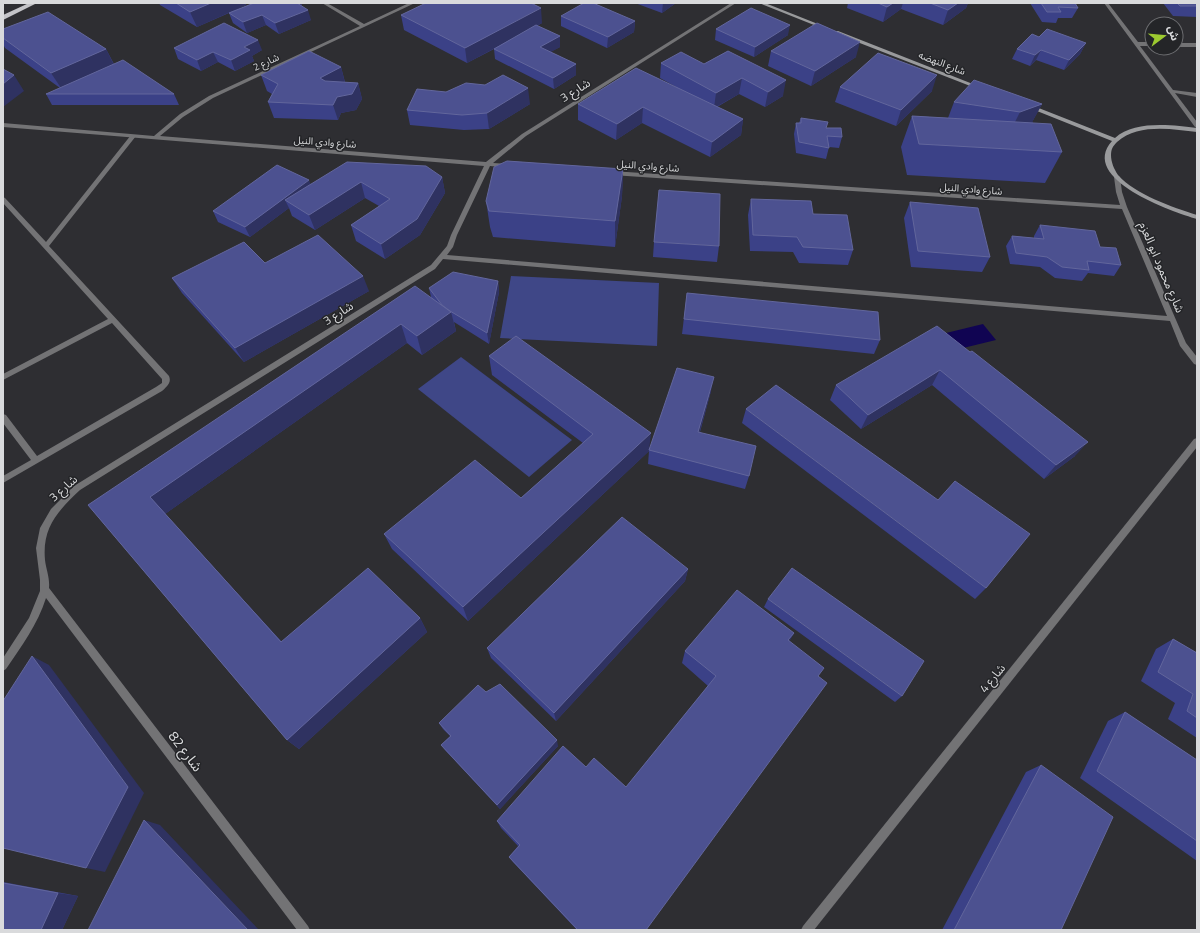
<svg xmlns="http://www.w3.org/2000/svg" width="1200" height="933" font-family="'Titillium Web','Noto Sans Arabic',sans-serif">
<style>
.green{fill:#3f4787}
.water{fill:#100452}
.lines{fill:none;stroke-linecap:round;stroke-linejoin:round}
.service{fill:#737375;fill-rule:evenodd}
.minor{fill:#737375;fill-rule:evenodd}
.secondary{fill:#999a9c;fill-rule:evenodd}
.trunk{fill:#c4c4c8;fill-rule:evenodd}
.wall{fill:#3b4187}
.shaded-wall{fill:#2f3261}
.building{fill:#4c5190;stroke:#62669c}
.labels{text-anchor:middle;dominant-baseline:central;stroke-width:3;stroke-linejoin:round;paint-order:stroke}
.far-street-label{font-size:10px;fill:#d9dadc;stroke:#242528}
.street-label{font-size:12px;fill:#d9dadc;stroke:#242528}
.near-street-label{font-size:14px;fill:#d9dadc;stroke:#242528}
</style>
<rect width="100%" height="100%" fill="#2e2e32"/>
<g class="green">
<polygon points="511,276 659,283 657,346 500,338"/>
<polygon points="461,357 572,440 529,477 418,389"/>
</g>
<polygon class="water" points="983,324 996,340 959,349 946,333"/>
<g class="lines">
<path class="service" d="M131,135L136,136L49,246L169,376C172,383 166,387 162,391L3,483V476L31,460L3,423V414L6,415L37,456L156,387L162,383V379L112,323L3,380V374L108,319L3,203V197L5,198L46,242Z"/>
<g class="minor">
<path d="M322,3H327L364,24L409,3H415L213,98L183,117L160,136L486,162L522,134L731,3H736L526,136L493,163L509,164L512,166L509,168L490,166L457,235L453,247L447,255L1167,316L1122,209L612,175L609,173L612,171L1120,205L1116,192L1114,177L1117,175L1120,177L1122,192L1127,207L1186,343L1197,357V365L1194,364L1180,346L1170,321L443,259L435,269L80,490C58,511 42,527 45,560C46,569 50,578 49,588L308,926L310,930H297L46,598C38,624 21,647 6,669L3,671V658L29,618L40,591V580L36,548L40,528L51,509L74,486L431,265L447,246L451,235L484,166L3,127V123L154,136L180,114L209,96L360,26Z"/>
<polygon points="1104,3 1108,3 1138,42 1152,42 1152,46 1140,46 1173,90 1197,93 1197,97 1175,93 1197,122 1197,128 1195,127"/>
<rect x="1176" y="43" width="21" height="4"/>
<polygon points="1197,438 1197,447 814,930 801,930 803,926 1194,439"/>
</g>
<g class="secondary">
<polygon points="759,3 765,3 828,28 824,29"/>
<polygon points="834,31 838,31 983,88 978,89 834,33"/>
<path d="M1027,105H1031L1115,138C1134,120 1173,125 1197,128V132C1172,129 1138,123 1117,142C1113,146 1111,149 1111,155C1111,162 1114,169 1118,175C1136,195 1172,207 1197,215V219C1173,212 1078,179 1112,141L1027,107Z"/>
</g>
<polygon class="trunk" points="29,3 37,3 3,20 3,15"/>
</g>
<g class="wall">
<polygon points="159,3 245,3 246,5 233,11 254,3 301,3 302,6 311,20 279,34 266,25 247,33 233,23 229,13 197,27 160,5"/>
<polygon points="635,3 676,3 662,13"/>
<polygon points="848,3 968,3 966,8 943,25 901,9 883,22 847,8"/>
<polygon points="1030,3 1075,3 1078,8 1072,18 1058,18 1056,23 1042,22"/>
<polygon points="1163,3 1197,3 1197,17 1173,16"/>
<polygon points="401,15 542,23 537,26 560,36 560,47 550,52 576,64 576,75 554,89 495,59 494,49 467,63 404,30"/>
<polygon points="561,16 635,21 634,32 607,48 561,26"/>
<polygon points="3,29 106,49 114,64 174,94 179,105 52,105 46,94 60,88 5,48 3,44"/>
<polygon points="716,29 788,35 754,57 715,40"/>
<polygon points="1039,37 1086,43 1080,54 1064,70 1036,60 1030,66 1012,59 1017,49"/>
<polygon points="174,48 262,50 252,56 254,61 235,71 218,62 201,71 178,59"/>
<polygon points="728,51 783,96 765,107 739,94 717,107 743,119 741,135 710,157 642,123 616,140 578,120 578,104 676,87 660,78 661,63 704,64"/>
<polygon points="771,51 856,57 811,86 768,66"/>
<polygon points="341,67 345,82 358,83 362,99 356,110 341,113 338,120 274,118 268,102 272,94 267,91 261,75"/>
<polygon points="840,87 932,91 896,126 835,102"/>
<polygon points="954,102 1042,104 1032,122 1062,152 1045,183 907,175 901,147 912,116 948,118"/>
<polygon points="530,104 489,129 464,130 410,125 407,110"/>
<polygon points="801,118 826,128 842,137 839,148 829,147 826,159 796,153 794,134 796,123 799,123"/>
<polygon points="623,169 622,196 615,247 493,237 490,227 486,201"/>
<polygon points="442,177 445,193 420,235 385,259 356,241 351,225 379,206 365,198 315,230 292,216 289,208 250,237 218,222 213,211 311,185"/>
<polygon points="751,199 813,214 853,250 848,265 799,263 793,252 750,251 748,215"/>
<polygon points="910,202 990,257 982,272 911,267 904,218"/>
<polygon points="1040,225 1100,247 1121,265 1114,276 1088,273 1082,281 1055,278 1040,267 1010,264 1006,246 1012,236 1034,238 1034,236"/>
<polygon points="654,242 719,246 717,262 653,257"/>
<polygon points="265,263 369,291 244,362 182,293 172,278"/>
<polygon points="498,281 499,292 489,344 454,322 456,331 422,355 407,343 165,514 281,641 420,618 427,632 299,749 287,740 88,505 431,297 429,288"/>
<polygon points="687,293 880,340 874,354 682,334"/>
<polygon points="970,352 1075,456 1044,479 932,385 861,429 830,400 836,385"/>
<polygon points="489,356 650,448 711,391 700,432 749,476 745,489 648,464 649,451 468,621 392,549 384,534 521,498 583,443 492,375"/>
<polygon points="746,409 986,588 975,599 742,423"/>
<polygon points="688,569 685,581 556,721 491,658 487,648"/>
<polygon points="768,599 902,696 895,702 764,607"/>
<polygon points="794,633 789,641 818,676 646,930 577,930 513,862 509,857 518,846 501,828 497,821 586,767 626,787 708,686 682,663 685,651"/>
<polygon points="1173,639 1197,653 1197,738 1168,719 1175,703 1141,681 1156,649"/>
<polygon points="486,692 558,746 500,809 445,750 441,745 450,736 443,729 439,723"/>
<polygon points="1125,712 1197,760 1197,861 1080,778 1108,721"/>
<polygon points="1041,765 1061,930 942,930 1026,772"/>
<polygon points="3,882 78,896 62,930 3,930"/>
</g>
<g class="shaded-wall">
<polygon points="211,3 245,3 246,5 197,27 190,12"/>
<polygon points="297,3 301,3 302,5 301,13 308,10 311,20 279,34 275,23"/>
<polygon points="663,3 676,3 662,13"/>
<polygon points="893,3 903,3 901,9 883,22 887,7"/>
<polygon points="958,3 968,3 966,8 943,25 948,10"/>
<polygon points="541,8 542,23 467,63 465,48"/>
<polygon points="262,15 266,25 247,33 243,22"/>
<polygon points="635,21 634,32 607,48 608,37"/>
<polygon points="790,25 788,35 754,57 755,47"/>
<polygon points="560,36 560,47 540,58 540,47"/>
<polygon points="258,40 262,50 252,56 254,61 235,71 231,60 244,47"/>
<polygon points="860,42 856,57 811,86 815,71"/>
<polygon points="1086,43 1080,54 1064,70 1069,60"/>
<polygon points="106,49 114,65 61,88 51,73"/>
<polygon points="1041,50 1036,60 1030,66 1035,55"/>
<polygon points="213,52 218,62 201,71 197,60"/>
<polygon points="576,64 576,75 554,89 553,78"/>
<polygon points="341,67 345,83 325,94 320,78"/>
<polygon points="14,75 24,91 3,107 3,84"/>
<polygon points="937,75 932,91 896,126 901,110"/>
<polygon points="742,78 739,94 714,108 716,93"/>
<polygon points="786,80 783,96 765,107 768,92"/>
<polygon points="358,83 362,99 356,110 341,113 338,120 333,105 337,97"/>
<polygon points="528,88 530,104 489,129 487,113"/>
<polygon points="1042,104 1028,130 1007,138 1020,112"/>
<polygon points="643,107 642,123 616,140 617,124"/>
<polygon points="743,119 741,135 710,157 712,142"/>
<polygon points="623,169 622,196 615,247 615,221"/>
<polygon points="442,177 445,193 420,235 385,259 381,244"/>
<polygon points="309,180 313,190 285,200 289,208 250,237 245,227"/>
<polygon points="361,182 365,198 315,230 309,215"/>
<polygon points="363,276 369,291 244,362 235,348"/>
<polygon points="498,281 499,292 489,344 487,333"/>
<polygon points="451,312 456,331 422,355 417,336"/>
<polygon points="401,324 407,343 165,514 293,655 150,497"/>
<polygon points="940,370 932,385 861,429 868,415"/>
<polygon points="714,377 711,391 696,445 698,432"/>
<polygon points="651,433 649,451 468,621 463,607"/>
<polygon points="1088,442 1075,456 1044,479 1056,465"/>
<polygon points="688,569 685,581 556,721 554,713"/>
<polygon points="420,618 427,632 299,749 287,740"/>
<polygon points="794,633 787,646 788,640"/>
<polygon points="32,656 49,665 144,793 105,872 86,868"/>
<polygon points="557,740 558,746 500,809 497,805"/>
<polygon points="144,820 160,825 259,930 248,930"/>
<polygon points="58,893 78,896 62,930 41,930"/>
</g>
<g class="building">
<polygon points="176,3 211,3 190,12"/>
<polygon points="254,3 297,3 308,10 275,23 262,15 243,22 229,13"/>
<polygon points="426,3 531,3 541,8 465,48 401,15"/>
<polygon points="584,3 593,3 635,21 608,37 561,16"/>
<polygon points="878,3 893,3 887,7"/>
<polygon points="930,3 958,3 948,10"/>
<polygon points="1041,3 1075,3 1078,8 1058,7 1061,12 1047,12"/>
<polygon points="1177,3 1197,3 1197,6 1180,6"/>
<polygon points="751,8 790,25 755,47 716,29"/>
<polygon points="48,12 106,49 51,73 3,38 3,29"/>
<polygon points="224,23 258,40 244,47 250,50 231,60 213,52 197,60 174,48"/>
<polygon points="817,23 860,42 815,71 771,51"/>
<polygon points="536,25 560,36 540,47 576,64 553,78 494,49"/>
<polygon points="1047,29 1086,43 1069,60 1041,50 1035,55 1017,49 1032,34 1039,37"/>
<polygon points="309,51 341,67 320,78 325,81 358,83 352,94 337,97 333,105 268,102 278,84 261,75"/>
<polygon points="728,51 786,80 768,92 742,78 716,93 661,63 681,52 704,64"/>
<polygon points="878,53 937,75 901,110 840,87"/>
<polygon points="123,60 174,94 46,94"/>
<polygon points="636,68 743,119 712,142 643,107 617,124 578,104"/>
<polygon points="3,69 14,75 3,84"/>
<polygon points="503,75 528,88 487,113 462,115 407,110 417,89 446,92 466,83 485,85"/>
<polygon points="974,80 1042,104 1020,112 954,102"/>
<polygon points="912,116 1051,124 1062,152 919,144"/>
<polygon points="801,118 828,122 826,128 841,128 842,137 827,136 829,148 799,142 796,123 801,123"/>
<polygon points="507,161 623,169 615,221 489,211 486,201 494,167"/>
<polygon points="347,162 426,166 442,177 417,219 381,244 351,225 390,199 361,182 309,215 285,200"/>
<polygon points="277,165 309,180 245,227 213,211"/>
<polygon points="659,190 720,194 719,246 654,242"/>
<polygon points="751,199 811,201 813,214 847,215 853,250 803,247 797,237 753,235"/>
<polygon points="910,202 978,208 990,257 918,251"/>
<polygon points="1040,225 1095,231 1100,247 1116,248 1121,265 1087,261 1089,270 1062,267 1047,257 1016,253 1012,236 1044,239"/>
<polygon points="318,235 363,276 235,348 172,278 244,242 265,263"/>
<polygon points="453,272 498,281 487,333 450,311 442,305 429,288"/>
<polygon points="415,286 451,312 417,336 401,324 150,497 281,642 368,568 420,618 287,740 88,505"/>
<polygon points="687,293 878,312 880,340 684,319"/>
<polygon points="937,326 970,352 972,351 1088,442 1056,465 940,370 868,415 836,385"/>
<polygon points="516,336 651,433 463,607 384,534 475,460 521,498 593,434 489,356"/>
<polygon points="677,368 714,377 698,432 756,446 749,476 649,450"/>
<polygon points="776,385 938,500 955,481 1030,534 986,588 746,409"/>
<polygon points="622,517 688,569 554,713 487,648"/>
<polygon points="792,568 924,661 902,696 768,599"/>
<polygon points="737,590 794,633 788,640 824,668 818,676 827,683 646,930 578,930 509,857 520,845 497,821 563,746 586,767 594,758 626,787 716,676 685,651"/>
<polygon points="1173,639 1197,653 1197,718 1187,711 1193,694 1158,672"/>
<polygon points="32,656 128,787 86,868 3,848 3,701"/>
<polygon points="500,684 557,740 497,805 441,745 451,736 439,723 478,685 486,692"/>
<polygon points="1125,712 1197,760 1197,841 1097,771"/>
<polygon points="1041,765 1113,817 1061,930 954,930"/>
<polygon points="144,820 248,930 88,930"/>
<polygon points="3,883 58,893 41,930 3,930"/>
</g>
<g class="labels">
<g class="far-street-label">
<text transform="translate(266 62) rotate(-25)">شارع 2</text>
<text transform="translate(942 63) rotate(21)">شارع النهضه</text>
<text transform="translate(325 142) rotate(4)">شارع وادي النيل</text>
<text transform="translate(648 166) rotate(4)">شارع وادي النيل</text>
<text transform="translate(971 189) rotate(4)">شارع وادي النيل</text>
</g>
<g class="street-label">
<text transform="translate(575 90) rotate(-32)">شارع 3</text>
<text transform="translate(1162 267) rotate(67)">شارع محمود ابو العزم</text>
<text transform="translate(338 313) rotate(-32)">شارع 3</text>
<text transform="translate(63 488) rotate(-42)">شارع 3</text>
<text transform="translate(992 678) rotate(-51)">شارع 4</text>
</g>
<g class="near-street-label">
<text transform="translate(186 751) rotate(53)">شارع 82</text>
</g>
</g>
<rect width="1200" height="933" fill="none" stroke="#d9dadc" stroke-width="8"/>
<g transform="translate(1164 36) rotate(74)"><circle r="19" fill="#242528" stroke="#6c6d70"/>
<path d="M0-3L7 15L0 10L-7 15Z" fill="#9dca30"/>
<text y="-6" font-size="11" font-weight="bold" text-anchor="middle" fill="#d9dadc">ش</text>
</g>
</svg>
